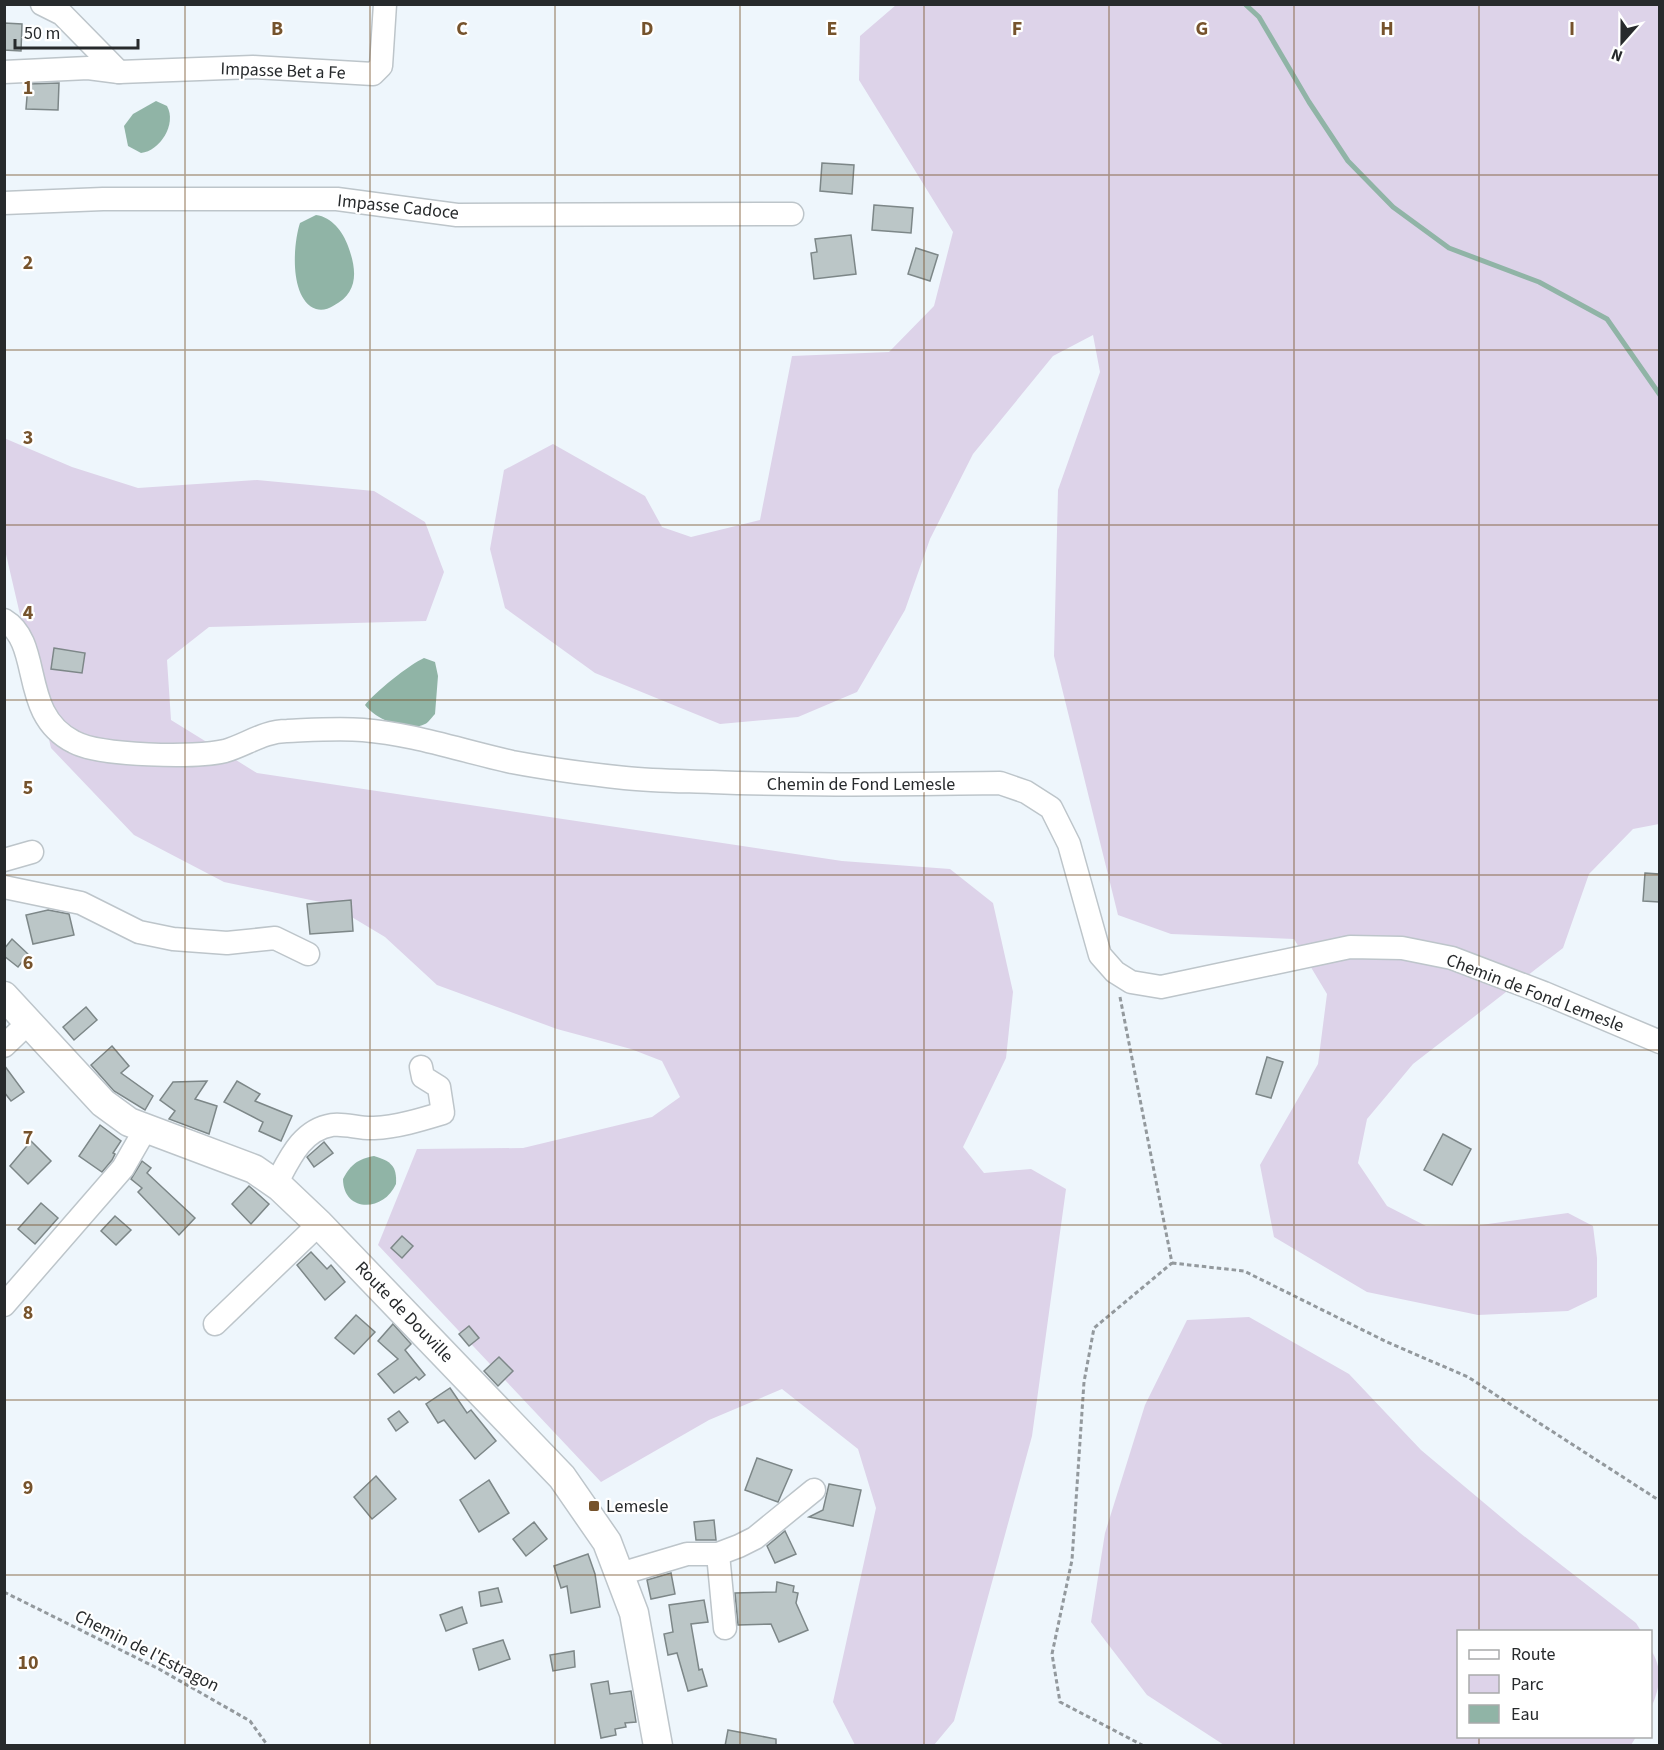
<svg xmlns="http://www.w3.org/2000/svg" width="1664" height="1750" font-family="'Source Sans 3',sans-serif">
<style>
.green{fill:#ddd3e9}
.water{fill:#90b4a6}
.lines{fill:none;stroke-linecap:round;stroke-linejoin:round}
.stream{stroke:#90b4a6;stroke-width:5}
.building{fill:#bbc6c7;stroke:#7d8788;stroke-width:1.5}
.minor-casing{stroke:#bdc5ca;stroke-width:25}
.major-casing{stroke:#bdc5ca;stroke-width:31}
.path{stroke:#93999d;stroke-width:3;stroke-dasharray:4.5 3;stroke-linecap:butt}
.minor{stroke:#fff;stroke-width:22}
.major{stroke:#fff;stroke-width:28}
.grid{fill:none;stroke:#76532c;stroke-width:1.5;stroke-opacity:0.55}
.poi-dot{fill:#76532c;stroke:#fff;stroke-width:2}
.labels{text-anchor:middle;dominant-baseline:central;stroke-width:4.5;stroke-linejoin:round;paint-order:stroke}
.street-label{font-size:18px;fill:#272a2c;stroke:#fff}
.poi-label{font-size:18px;fill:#272a2c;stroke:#fff;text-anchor:start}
.grid-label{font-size:20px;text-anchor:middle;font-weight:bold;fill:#76532c;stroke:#fff;stroke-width:4.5;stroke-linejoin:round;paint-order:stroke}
</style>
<rect width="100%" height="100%" fill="#eef6fc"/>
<g class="green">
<polygon points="896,5 1659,5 1659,824 1633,829 1589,874 1563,948 1413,1064 1367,1119 1358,1163 1387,1206 1426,1226 1481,1225 1568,1213 1593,1226 1597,1258 1597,1297 1568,1311 1478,1315 1367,1292 1274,1237 1260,1165 1318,1064 1327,994 1294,939 1171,934 1118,915 1054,656 1058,490 1100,372 1093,335 1053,356 973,454 930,539 905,610 857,692 798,717 720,724 595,673 505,608 490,549 504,470 553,444 645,496 662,527 691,537 760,520 792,356 889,352 934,306 953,232 859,80 860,36"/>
<polygon points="4,438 72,467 138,488 257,480 374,491 425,522 444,572 426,621 209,627 167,660 171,720 257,773 842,861 950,869 993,903 1013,992 1006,1058 963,1147 984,1173 1031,1169 1066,1189 1032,1436 954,1721 934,1745 855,1745 833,1702 876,1508 858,1449 782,1389 709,1420 601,1482 378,1245 417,1149 523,1148 652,1117 680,1097 662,1061 631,1049 557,1029 437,985 385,937 330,904 224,882 134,835 51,748 5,550"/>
<polygon points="1249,1317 1349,1374 1421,1450 1520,1533 1636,1623 1641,1631 1458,1632 1458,1736 1636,1737 1631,1745 1224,1745 1147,1695 1091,1622 1105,1533 1145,1405 1187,1320"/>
<path d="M1650,1648C1663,1669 1661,1685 1651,1708Z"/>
</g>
<g class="water">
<path d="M156,101L167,106C177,124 160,151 141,153L128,146L124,126L133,114Z"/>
<path d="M316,215C332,217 343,232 348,246C357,270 359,293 333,306C328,309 322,311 316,309C289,299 293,244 300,223Z"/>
<path d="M424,658L435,662L438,676L435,714C432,717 428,723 425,724C408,733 375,719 365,705C374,693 410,664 424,658Z"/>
<path d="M374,1156C391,1161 397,1166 396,1184C383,1213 343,1212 343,1179C351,1164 358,1159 374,1156Z"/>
</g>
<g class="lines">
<polyline class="stream" points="1245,4 1259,17 1309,102 1348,161 1393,207 1449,248 1539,282 1607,319 1660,395"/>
</g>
<g class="building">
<polygon points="4,23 22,24 21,51 4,50"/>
<polygon points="59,83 58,110 26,109 28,84"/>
<polygon points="822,163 854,165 852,194 820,191"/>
<polygon points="874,205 913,208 911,233 872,230"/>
<polygon points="851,235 856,274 814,279 811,253 817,252 815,239"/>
<polygon points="916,248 938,255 930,281 908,274"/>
<polygon points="54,648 85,653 82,673 51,669"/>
<polygon points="1645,873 1659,874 1659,902 1643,901"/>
<polygon points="351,900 353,931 310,934 307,904"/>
<polygon points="48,910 69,914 74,935 33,944 26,915"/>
<polygon points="12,939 28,954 18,967 4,956 4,949"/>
<polygon points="86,1007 97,1020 74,1040 63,1027"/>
<polygon points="112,1046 129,1066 121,1073 153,1096 145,1110 114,1091 91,1065"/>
<polygon points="1267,1057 1283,1062 1271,1098 1256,1094"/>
<polygon points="4,1065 24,1092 11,1101 4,1092"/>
<polygon points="207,1081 195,1099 217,1106 209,1134 169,1119 175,1111 160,1100 173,1082"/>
<polygon points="237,1081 260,1094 255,1101 292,1116 281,1141 259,1131 263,1122 224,1102"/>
<polygon points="100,1125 121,1141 113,1153 115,1154 112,1160 102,1172 79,1156"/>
<polygon points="1443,1134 1471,1149 1452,1185 1424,1170"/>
<polygon points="31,1141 51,1161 28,1184 10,1166"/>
<polygon points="324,1142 333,1153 314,1167 307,1157"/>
<polygon points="142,1161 151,1168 147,1173 195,1218 179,1235 138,1192 142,1188 131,1179"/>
<polygon points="249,1186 269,1204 251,1224 232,1204"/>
<polygon points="41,1203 58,1218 35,1244 18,1229"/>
<polygon points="115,1216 131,1230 116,1245 101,1231"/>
<polygon points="402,1236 413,1246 402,1258 391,1248"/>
<polygon points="311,1252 327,1269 331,1265 345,1282 325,1300 297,1265"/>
<polygon points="356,1315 375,1332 354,1354 335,1338"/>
<polygon points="393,1324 411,1344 405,1350 425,1375 419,1380 416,1377 394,1393 378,1374 398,1359 378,1341"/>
<polygon points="469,1326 479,1338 469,1346 459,1334"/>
<polygon points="499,1357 513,1371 498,1386 484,1371"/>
<polygon points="450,1388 467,1413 471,1410 496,1441 475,1459 444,1420 438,1423 426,1404"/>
<polygon points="399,1411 408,1422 396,1431 388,1419"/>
<polygon points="757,1458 792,1470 778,1502 745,1490"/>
<polygon points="376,1476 396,1499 372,1519 354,1497"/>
<polygon points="489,1480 509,1513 479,1532 460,1500"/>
<polygon points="829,1484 861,1490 853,1526 809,1517 823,1510"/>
<polygon points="714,1520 716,1540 696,1540 694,1522"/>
<polygon points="534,1522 547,1539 526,1556 513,1539"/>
<polygon points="785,1531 796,1554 775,1563 767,1546"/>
<polygon points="588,1554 595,1574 600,1607 571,1613 567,1586 561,1588 554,1566"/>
<polygon points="671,1573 675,1594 651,1599 647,1580"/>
<polygon points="777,1582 794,1586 793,1592 798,1593 796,1603 808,1630 779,1642 771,1624 738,1625 735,1593 776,1592"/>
<polygon points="498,1588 502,1602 481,1606 479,1592"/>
<polygon points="704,1600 708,1622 691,1624 699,1670 702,1669 707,1686 688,1691 677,1653 668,1655 664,1634 673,1632 669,1605"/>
<polygon points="462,1607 467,1623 446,1631 440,1615"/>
<polygon points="503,1640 510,1659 479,1670 473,1649"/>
<polygon points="574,1651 575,1667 553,1671 550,1655"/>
<polygon points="608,1681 610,1694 631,1691 636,1722 625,1723 626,1727 615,1729 616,1735 601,1738 591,1684"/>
<polygon points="728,1730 776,1739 776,1746 725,1746"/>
</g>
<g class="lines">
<g class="minor-casing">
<g id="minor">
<polyline points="42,4 62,14 119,72"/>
<polyline points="4,72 88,68 119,72 253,67 373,74 381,66 385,4"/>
<polyline points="4,203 103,199 337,199 457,215 792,214"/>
<path d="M4,620C44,644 18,714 74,742C100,756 196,758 225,751C246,745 264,731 287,731C312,730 338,728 363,730C413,734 462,751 512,762C549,769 587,774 625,778C653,781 683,781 712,782C808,786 904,784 1000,783L1026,792L1051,808L1069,844L1100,955L1115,972L1131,982L1161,987L1350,947L1402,948L1452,958L1544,993L1660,1042"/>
<polyline points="4,860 32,852"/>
<polyline points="4,887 81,903 139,932 173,939 227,943 275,938 308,954"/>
<polyline points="4,1046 28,1023"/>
<path d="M276,1184C289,1160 301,1130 332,1125C345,1123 360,1129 374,1128C397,1127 420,1120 443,1113L439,1087L423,1077L421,1067"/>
<polyline points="4,1305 123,1168 146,1128"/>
<polyline points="215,1324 319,1224"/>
<polyline points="718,1554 725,1628"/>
<polyline points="620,1574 687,1554 718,1554 739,1546 755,1538 814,1490"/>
</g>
</g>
<g class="major-casing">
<polyline id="major" points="4,996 103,1103 129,1122 254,1169 280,1187 319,1224 562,1477 607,1542 634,1613 658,1746"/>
</g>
<g class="path">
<polyline points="1120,997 1172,1263 1094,1328 1084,1382 1072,1560 1052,1654 1060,1702 1144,1746"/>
<polyline points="1172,1263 1244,1271 1387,1342 1468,1377 1660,1501"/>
<polyline points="4,1592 159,1669 250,1721 268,1746"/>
</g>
<use href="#minor" class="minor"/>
<use href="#major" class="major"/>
</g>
<path class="grid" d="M185,4V1746M370,4V1746M555,4V1746M740,4V1746M924,4V1746M1109,4V1746M1294,4V1746M1479,4V1632M4,175H1660M4,350H1660M4,525H1660M4,700H1660M4,875H1660M4,1050H1660M4,1225H1660M4,1400H1660M4,1575H1660M1479,1736V1746"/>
<rect class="poi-dot" x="588" y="1500" width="12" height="12" rx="3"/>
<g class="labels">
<g class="street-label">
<text transform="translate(283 71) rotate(2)">Impasse Bet a Fe</text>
<text transform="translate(398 207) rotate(6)">Impasse Cadoce</text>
<text x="861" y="784">Chemin de Fond Lemesle</text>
<text transform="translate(1535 993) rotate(21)">Chemin de Fond Lemesle</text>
<text transform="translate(404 1312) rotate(46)">Route de Douville</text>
<text transform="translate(147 1651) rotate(27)">Chemin de l'Estragon</text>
</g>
<g class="poi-label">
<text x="606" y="1506">Lemesle</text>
</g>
</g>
<g class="grid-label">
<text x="277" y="35">B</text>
<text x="462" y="35">C</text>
<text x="647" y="35">D</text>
<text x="832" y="35">E</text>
<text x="1017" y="35">F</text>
<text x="1202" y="35">G</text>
<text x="1387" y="35">H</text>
<text x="1572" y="35">I</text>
<text x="28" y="94">1</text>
<text x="28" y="269">2</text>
<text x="28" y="444">3</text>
<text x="28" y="619">4</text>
<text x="28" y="794">5</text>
<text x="28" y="969">6</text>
<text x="28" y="1144">7</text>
<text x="28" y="1319">8</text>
<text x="28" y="1494">9</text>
<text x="28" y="1669">10</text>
</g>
<rect width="1664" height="1750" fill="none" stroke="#272a2c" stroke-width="12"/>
<rect x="1457" y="1630" width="195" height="108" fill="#ffffff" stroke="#a9aaab" stroke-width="1.5"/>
<rect x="1469" y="1650" width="30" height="9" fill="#ffffff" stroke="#a9aaab" stroke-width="1.5"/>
<text x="1511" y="1660" font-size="18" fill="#272a2c">Route</text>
<rect x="1469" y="1675" width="30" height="18" fill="#ddd3e9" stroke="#a9aaab" stroke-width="1.5"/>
<text x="1511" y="1690" font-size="18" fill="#272a2c">Parc</text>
<rect x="1469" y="1705" width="30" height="18" fill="#90b4a6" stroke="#a9aaab" stroke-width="1.5"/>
<text x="1511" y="1720" font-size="18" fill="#272a2c">Eau</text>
<g transform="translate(1622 42) rotate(201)" stroke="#ffffff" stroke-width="4.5" paint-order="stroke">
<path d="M0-4.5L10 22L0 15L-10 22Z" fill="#272a2c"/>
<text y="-9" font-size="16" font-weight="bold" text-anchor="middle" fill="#272a2c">N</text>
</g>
<path d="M15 39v9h123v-9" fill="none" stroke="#272a2c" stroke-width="3"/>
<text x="24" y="39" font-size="18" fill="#272a2c" stroke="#ffffff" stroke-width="4.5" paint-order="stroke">50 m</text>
</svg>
